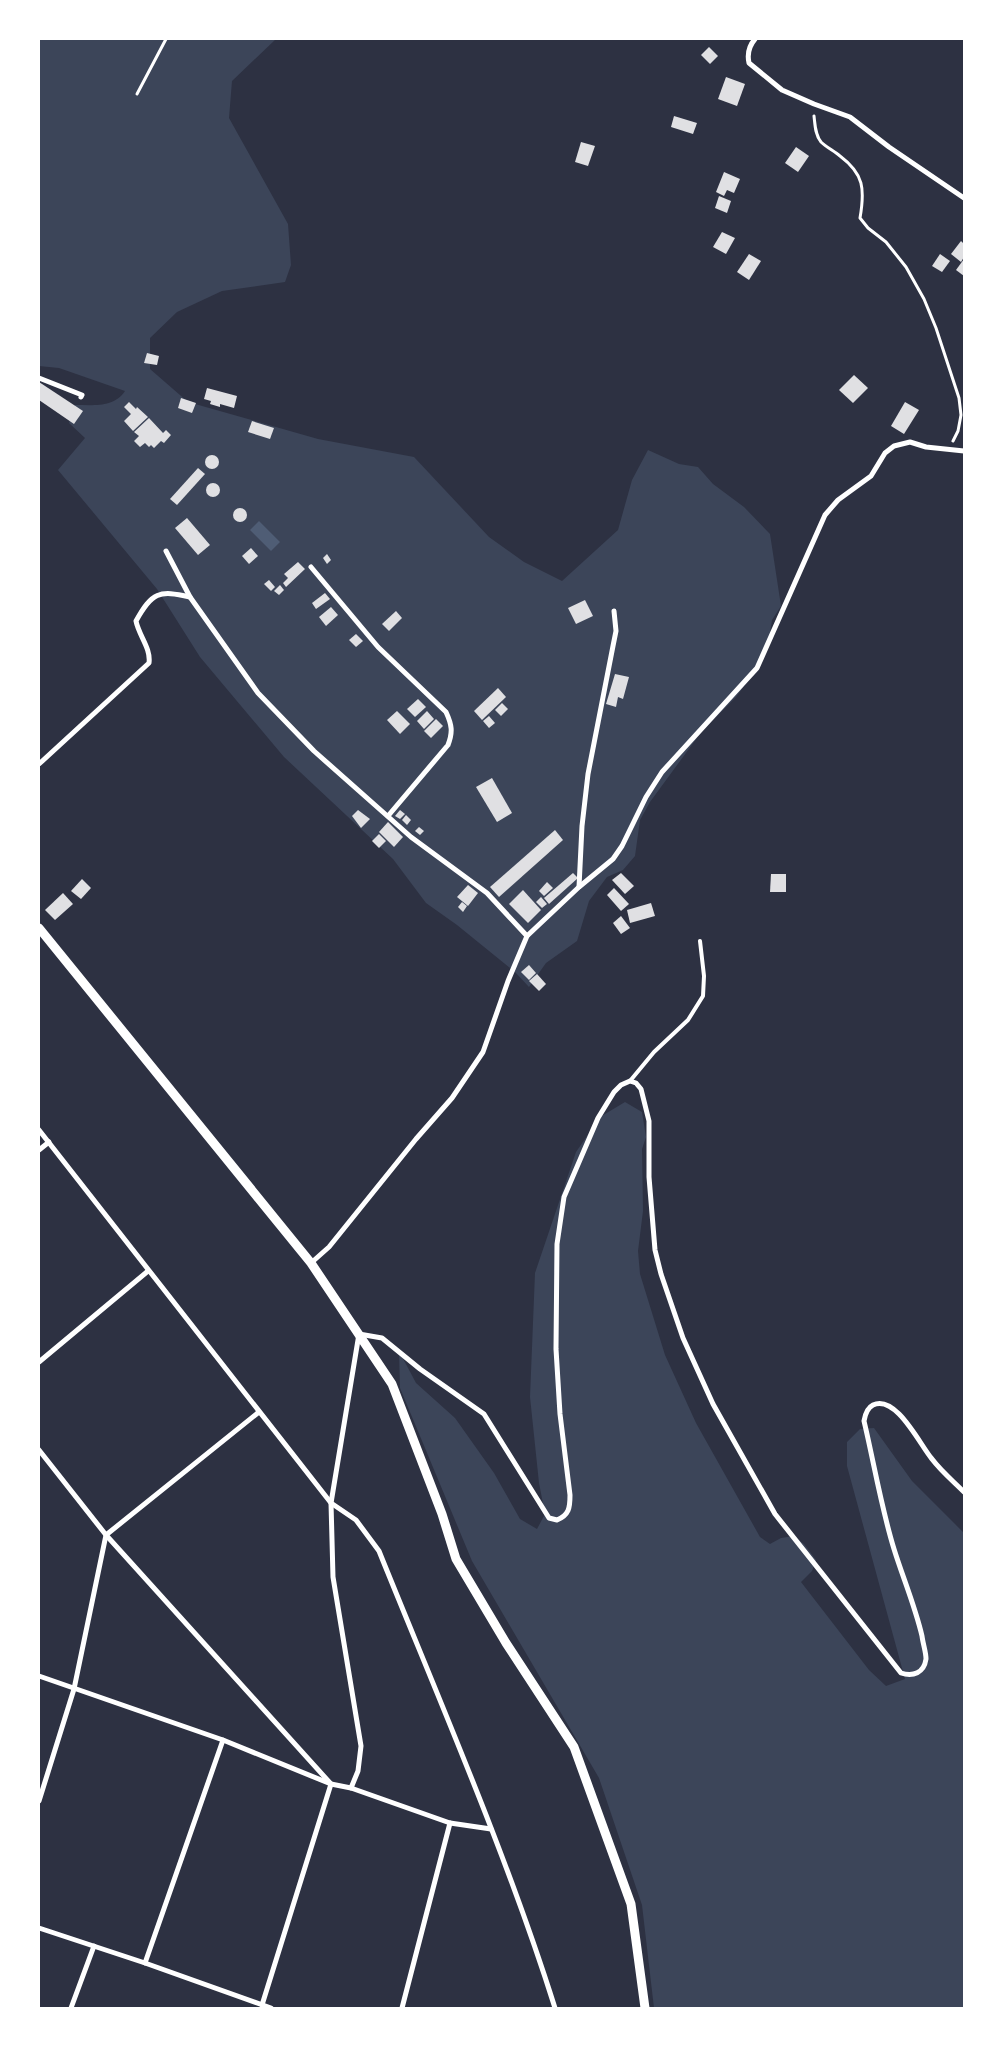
<svg xmlns="http://www.w3.org/2000/svg" width="1003" height="2047" font-family="Jost,sans-serif">
<style>
.green{fill:#3c4559}
.water{fill:#4f5d75}
.building{fill:#e0e0e3}
.lines{fill:none;stroke-linecap:round;stroke-linejoin:round}
.path{stroke:#fff;stroke-width:3}
.service{stroke:#fff;stroke-width:4}
.minor{stroke:#fff;stroke-width:5}
.tertiary{stroke:#fff;stroke-width:9}
</style>
<rect width="100%" height="100%" fill="#2d3142"/>
<g class="green">
<path d="M39,39H276L232,81L229,118L288,224L291,265L285,282L222,291L177,312L150,338V369L188,402L318,439L414,457L489,537L524,562L562,581L618,530L632,480L648,450L679,464L698,467L713,484L744,507L770,534L781,606L772,620L768,647L742,689L736,697L702,731L650,802L640,820L635,856L623,870L607,877L589,901L577,941L546,963L529,987L515,972L457,925L426,903L393,859L284,757L200,657L157,589L58,470L85,438L69,423L75,405C93,405 114,408 125,391L59,368L39,366Z"/>
<polygon points="625,1102 642,1112 646,1137 642,1149 643,1211 638,1251 640,1274 665,1355 696,1423 760,1537 770,1544 781,1538 794,1536 804,1544 816,1560 812,1571 801,1582 869,1670 886,1686 905,1679 847,1466 847,1442 860,1429 874,1428 912,1481 964,1533 964,2008 654,2008 642,1905 599,1778 472,1561 400,1388 399,1351 416,1383 455,1418 494,1473 520,1519 537,1529 545,1514 539,1483 530,1397 535,1273 576,1152 600,1117"/>
</g>
<polygon class="water" points="259,521 280,542 271,551 250,530"/>
<g class="building">
<polygon points="709,47 718,56 710,64 701,55"/>
<polygon points="726,77 745,84 737,106 718,99"/>
<polygon points="674,116 697,123 693,134 671,127"/>
<polygon points="581,142 595,146 588,166 575,162"/>
<polygon points="796,147 809,156 798,172 785,163"/>
<polygon points="724,172 740,179 734,193 727,190 724,196 716,192"/>
<polygon points="719,196 731,201 727,213 715,208"/>
<polygon points="722,232 735,238 726,254 713,247"/>
<polygon points="961,241 964,244 964,257 961,262 951,254"/>
<polygon points="749,254 761,261 749,280 737,272"/>
<polygon points="940,254 950,261 942,272 932,266"/>
<polygon points="964,259 964,276 956,270"/>
<polygon points="147,353 159,356 157,365 144,363"/>
<polygon points="854,375 868,388 853,403 839,390"/>
<polygon points="39,382 83,411 74,424 39,400"/>
<polygon points="207,388 237,396 234,408 220,404 220,407 210,404 211,401 204,399"/>
<polygon points="181,398 196,403 192,413 178,408"/>
<polygon points="129,402 136,409 137,407 148,417 133,431 124,421 131,414 124,407"/>
<polygon points="905,402 919,410 904,434 891,426"/>
<polygon points="149,418 163,433 166,430 171,435 164,443 161,441 154,448 151,445 160,436 149,447 145,443 140,447 134,441 139,436 134,432"/>
<polygon points="252,421 274,428 270,439 248,432"/>
<circle cx="212" cy="462" r="7"/>
<polygon points="198,468 205,474 177,505 170,499"/>
<circle cx="213" cy="490" r="7"/>
<circle cx="240" cy="515" r="7"/>
<polygon points="187,518 210,545 198,555 175,528"/>
<polygon points="251,548 258,556 249,564 242,556"/>
<polygon points="327,554 331,560 327,564 323,558"/>
<polygon points="298,562 305,569 286,587 283,583 288,578 284,574"/>
<polygon points="269,580 275,587 271,591 264,584"/>
<polygon points="280,585 284,590 279,595 274,591"/>
<polygon points="325,593 330,599 316,609 312,603"/>
<polygon points="585,600 593,616 576,624 568,608"/>
<polygon points="331,607 338,615 326,626 319,617"/>
<polygon points="396,611 402,618 389,631 382,624"/>
<polygon points="356,634 363,641 356,647 349,640"/>
<polygon points="615,674 629,677 623,699 618,697 616,707 606,704"/>
<polygon points="498,688 506,697 482,720 474,711"/>
<polygon points="418,699 426,707 415,717 407,709"/>
<polygon points="502,703 508,709 501,716 495,710"/>
<polygon points="397,711 410,724 400,734 387,720"/>
<polygon points="427,711 434,719 424,729 417,721"/>
<polygon points="489,716 495,723 489,728 483,721"/>
<polygon points="436,719 443,726 431,738 424,731"/>
<polygon points="492,778 512,813 497,822 476,787"/>
<polygon points="358,810 370,819 361,828 352,816"/>
<polygon points="400,810 405,814 400,819 395,816"/>
<polygon points="406,815 411,820 407,825 402,820"/>
<polygon points="388,822 403,837 394,847 379,832"/>
<polygon points="419,827 424,831 420,835 415,831"/>
<polygon points="555,830 563,840 499,897 490,887"/>
<polygon points="379,834 386,841 379,848 372,841"/>
<polygon points="573,873 578,878 549,904 544,898"/>
<polygon points="621,873 634,886 625,894 612,880"/>
<polygon points="771,874 786,874 786,892 770,892"/>
<polygon points="82,879 91,888 81,899 71,891"/>
<polygon points="547,882 553,888 544,896 539,891"/>
<polygon points="468,885 478,893 468,906 457,897"/>
<polygon points="614,888 629,904 621,911 607,895"/>
<polygon points="523,890 541,910 528,923 509,904"/>
<polygon points="63,893 73,904 55,920 45,910"/>
<polygon points="541,897 547,904 542,908 536,902"/>
<polygon points="462,902 467,906 463,912 458,907"/>
<polygon points="651,903 655,916 630,923 627,910"/>
<polygon points="621,916 630,928 621,934 613,923"/>
<polygon points="529,965 536,973 529,980 521,972"/>
<polygon points="537,974 546,984 539,991 529,981"/>
</g>
<g class="lines">
<g class="path">
<polyline points="137,94 166,39"/>
<path d="M814,116C815,124 815,135 821,142C826,147 834,151 840,156C864,174 865,189 860,218L868,228L886,242L906,267L924,299L936,328L959,398L961,415L958,431L953,441"/>
</g>
<polyline class="service" points="630,1081 654,1052 688,1020 703,996 704,976 700,941"/>
<g class="minor">
<path d="M755,39C749,46 747,54 749,63L782,90L814,104L850,117L889,147L964,198"/>
<polyline points="39,378 82,395 81,397"/>
<polyline points="166,551 190,597 258,693 314,751 411,837 487,893 527,936"/>
<path d="M311,567L378,647L446,712C452,725 453,732 448,745L388,816"/>
<path d="M39,764L149,663C151,648 139,636 136,621C152,592 159,590 190,597"/>
<polyline points="579,887 582,826 588,774 613,646 616,631 614,611"/>
<path d="M39,1130L331,1503L356,1520L379,1551C440,1702 506,1853 555,2008"/>
<polyline points="39,1150 49,1142"/>
<polyline points="311,1263 329,1247 416,1139 452,1098 483,1052 508,981 527,936 579,887 613,859 622,846 646,797 662,772 757,668 825,515 838,500 871,476 885,453 894,446 910,442 926,447 964,451"/>
<polyline points="39,1362 148,1271"/>
<polyline points="39,1450 106,1535 331,1784 262,2005"/>
<polyline points="39,1676 223,1740 331,1784 351,1788 450,1823 491,1829"/>
<path d="M351,1788L358,1771L361,1746L333,1577L331,1503L359,1334L382,1338L420,1369L484,1414L549,1518L557,1520C569,1515 570,1508 570,1495L560,1414L556,1349L557,1244L564,1197L598,1118L614,1092L621,1085L630,1081L636,1083L641,1089L649,1121V1177L655,1250L661,1274L683,1338L713,1404L775,1514L901,1673C913,1677 924,1673 926,1659C926,1652 923,1644 922,1636C915,1606 903,1578 894,1549C881,1507 874,1463 864,1421C865,1415 867,1408 873,1405C896,1394 920,1445 932,1459C941,1471 953,1481 964,1492"/>
<polyline points="39,1801 74,1689 106,1535 259,1412"/>
<polyline points="39,1928 145,1963 271,2008"/>
<polyline points="145,1963 223,1740"/>
<polyline points="71,2008 94,1946"/>
<polyline points="402,2008 450,1823"/>
</g>
<polyline class="tertiary" points="39,928 311,1263 392,1384 442,1514 456,1559 506,1643 574,1747 631,1904 645,2008"/>
</g>
<rect width="1003" height="2047" fill="none" stroke="#ffffff" stroke-width="80"/>
</svg>
